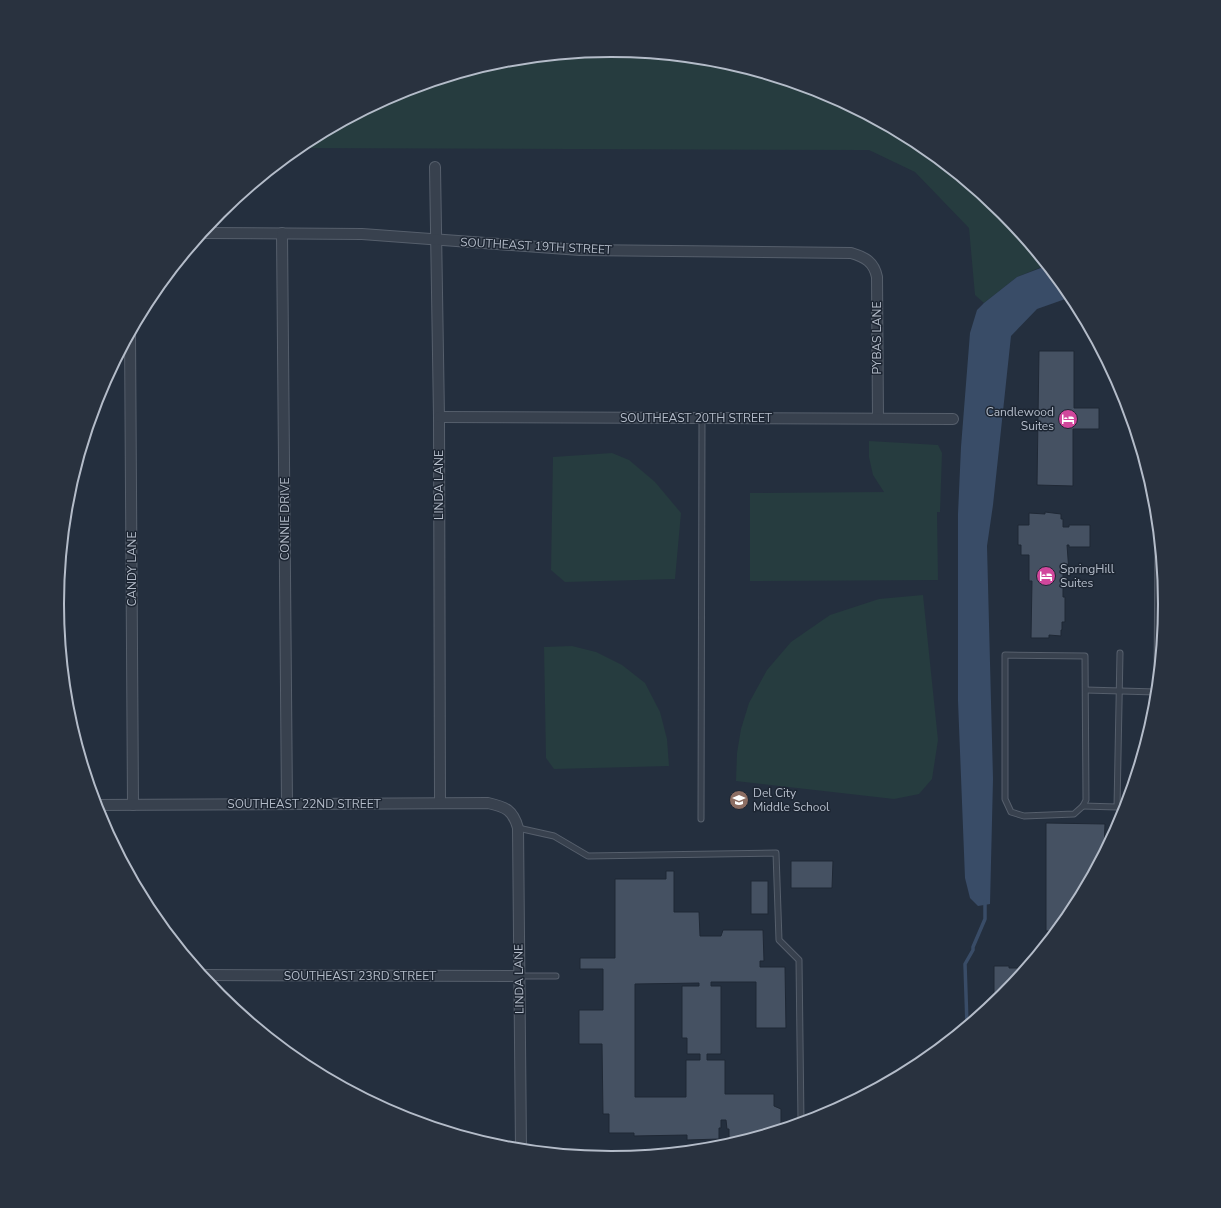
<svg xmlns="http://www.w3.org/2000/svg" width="1221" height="1208" font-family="'Nunito Sans',sans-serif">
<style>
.green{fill:#263c3f}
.water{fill:#394c67}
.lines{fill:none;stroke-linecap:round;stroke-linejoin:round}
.stream{stroke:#394c67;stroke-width:3.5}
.building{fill:#455162;stroke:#1f2835;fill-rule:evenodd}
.lane-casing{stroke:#565f6c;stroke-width:7}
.street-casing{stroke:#565f6c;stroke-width:12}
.lane{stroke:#38414e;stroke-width:5}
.street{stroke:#38414e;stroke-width:10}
.labels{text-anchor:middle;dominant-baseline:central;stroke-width:3;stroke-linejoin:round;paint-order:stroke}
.street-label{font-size:12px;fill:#b4bcc9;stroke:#1d2633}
.poi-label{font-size:12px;fill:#b4bcc9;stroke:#1d2633;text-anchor:start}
.rim{fill:none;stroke:#b4bcc9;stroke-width:2}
</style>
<rect width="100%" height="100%" fill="#242f3e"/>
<g class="green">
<polygon points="611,50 719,61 823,92 918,143 1002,212 1046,265 1017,277 984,303 975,295 969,228 915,172 869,150 297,148 303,143 399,92 503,61"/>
<polygon points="869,441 938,445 942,453 940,512 937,512 938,580 750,581 750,493 884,492 873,475 869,457"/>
<polygon points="612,453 629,460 655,482 681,513 675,579 565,582 551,570 553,457"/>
<polygon points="923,595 938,740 932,779 919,794 894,799 736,781 737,753 741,729 749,703 767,670 791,642 830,615 879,599"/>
<polygon points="572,646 596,652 622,665 645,683 660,712 667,739 669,766 554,769 546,758 544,647"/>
</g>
<polygon class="water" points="1046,266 1071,297 1037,309 1011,336 993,505 987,546 993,779 990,904 978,906 970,898 965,878 958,701 958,514 961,447 970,333 977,310 984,303 1017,277"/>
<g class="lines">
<polyline class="stream" points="967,1025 965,964 973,950 973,947 985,919 985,901"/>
</g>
<g class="building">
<polygon points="1039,351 1074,351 1074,408 1099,408 1099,429 1073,429 1073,486 1037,485"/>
<polygon points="1045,512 1061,514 1061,519 1063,519 1063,527 1069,527 1069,525 1090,525 1090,547 1069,547 1069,545 1067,545 1069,572 1063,572 1063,597 1065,597 1065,622 1062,622 1062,630 1061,630 1061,636 1049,635 1049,638 1031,638 1032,581 1029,581 1029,555 1021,555 1021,545 1018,545 1018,525 1029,525 1029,513 1045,514"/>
<polygon points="1046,823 1105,824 1104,850 1071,912 1056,931 1046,931"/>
<polygon points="791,861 833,861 832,888 791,888"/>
<path d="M666,871H674V912H699L700,936H721L723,930H763L764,961H760V967H785L786,1028H756V982H711V986H721V1054H707V1060H725V1094H774V1106L781,1109V1129L752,1137H747V1139L743,1140L729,1139V1129H727L726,1120H721V1128H719V1139L687,1140V1135L634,1136V1133H609V1114H603L602,1044H579V1010H603V969H580V958H615V879H666ZM699,983V986H682V1038H687V1054H700V1060H686V1097H635V984Z"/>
<rect x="751" y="881" width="17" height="33"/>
<polygon points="994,966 1009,966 1009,968 1025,968 1004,994 994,994"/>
</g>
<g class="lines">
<g class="lane-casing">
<g id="lane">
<polygon points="1005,655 1085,656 1086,800 1083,806 1074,814 1024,816 1011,812 1005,799"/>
<polyline points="1157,681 1158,539"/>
<polyline points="1086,690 1156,692"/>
<polyline points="1083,806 1117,807 1120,653"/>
<polyline points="701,819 702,418"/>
<polyline points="518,828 554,836 588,856 776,853 779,940 799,960 801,1122"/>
<polyline points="519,976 556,976"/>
</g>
</g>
<g class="street-casing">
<g id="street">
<polyline points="435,167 439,417 440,803"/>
<path d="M202,233L362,234L580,250L851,253C865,257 874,262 877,277L878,418"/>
<polyline points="282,233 287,804"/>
<polyline points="130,333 133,805"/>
<polyline points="439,417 953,419"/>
<path d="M95,805L488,803C506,807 513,810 518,828L521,1149"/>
<polyline points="202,975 519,976"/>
</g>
</g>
<use href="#lane" class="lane"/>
<use href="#street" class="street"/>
</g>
<defs>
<g id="hotel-disc" transform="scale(1)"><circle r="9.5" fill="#d1479c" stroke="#1d2633"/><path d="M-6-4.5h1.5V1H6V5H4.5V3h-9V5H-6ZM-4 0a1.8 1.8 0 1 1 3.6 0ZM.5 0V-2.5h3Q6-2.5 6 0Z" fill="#fff"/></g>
<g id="school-disc" transform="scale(1)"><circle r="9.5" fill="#8d6e63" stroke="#1d2633"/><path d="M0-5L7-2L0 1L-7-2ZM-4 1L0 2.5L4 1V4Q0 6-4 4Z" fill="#fff"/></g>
</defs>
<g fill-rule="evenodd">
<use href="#hotel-disc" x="1068" y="419"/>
<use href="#hotel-disc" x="1046" y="576"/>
<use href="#school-disc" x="739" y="800"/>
</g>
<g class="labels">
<g class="street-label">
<text transform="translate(536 246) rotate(3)">SOUTHEAST 19TH STREET</text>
<text transform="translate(877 338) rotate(-90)">PYBAS LANE</text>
<text x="696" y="418">SOUTHEAST 20TH STREET</text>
<text transform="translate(439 485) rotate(-90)">LINDA LANE</text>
<text transform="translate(285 519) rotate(-90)">CONNIE DRIVE</text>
<text transform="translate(132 569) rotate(-90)">CANDY LANE</text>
<text x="304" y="804">SOUTHEAST 22ND STREET</text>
<text x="360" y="976">SOUTHEAST 23RD STREET</text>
<text transform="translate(519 979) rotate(-91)">LINDA LANE</text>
</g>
<g class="poi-label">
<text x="1054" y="412" text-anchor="end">Candlewood<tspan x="1054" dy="14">Suites</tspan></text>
<text x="1060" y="569">SpringHill<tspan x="1060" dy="14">Suites</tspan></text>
<text x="753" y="793">Del City<tspan x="753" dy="14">Middle School</tspan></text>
</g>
</g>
<path d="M0 0H1221V1208H0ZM64 604a547 547 0 1 1 1094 0a547 547 0 1 1-1094 0Z" fill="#29323f" fill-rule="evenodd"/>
<path class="rim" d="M64 604a547 547 0 1 1 1094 0a547 547 0 1 1-1094 0Z"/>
</svg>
